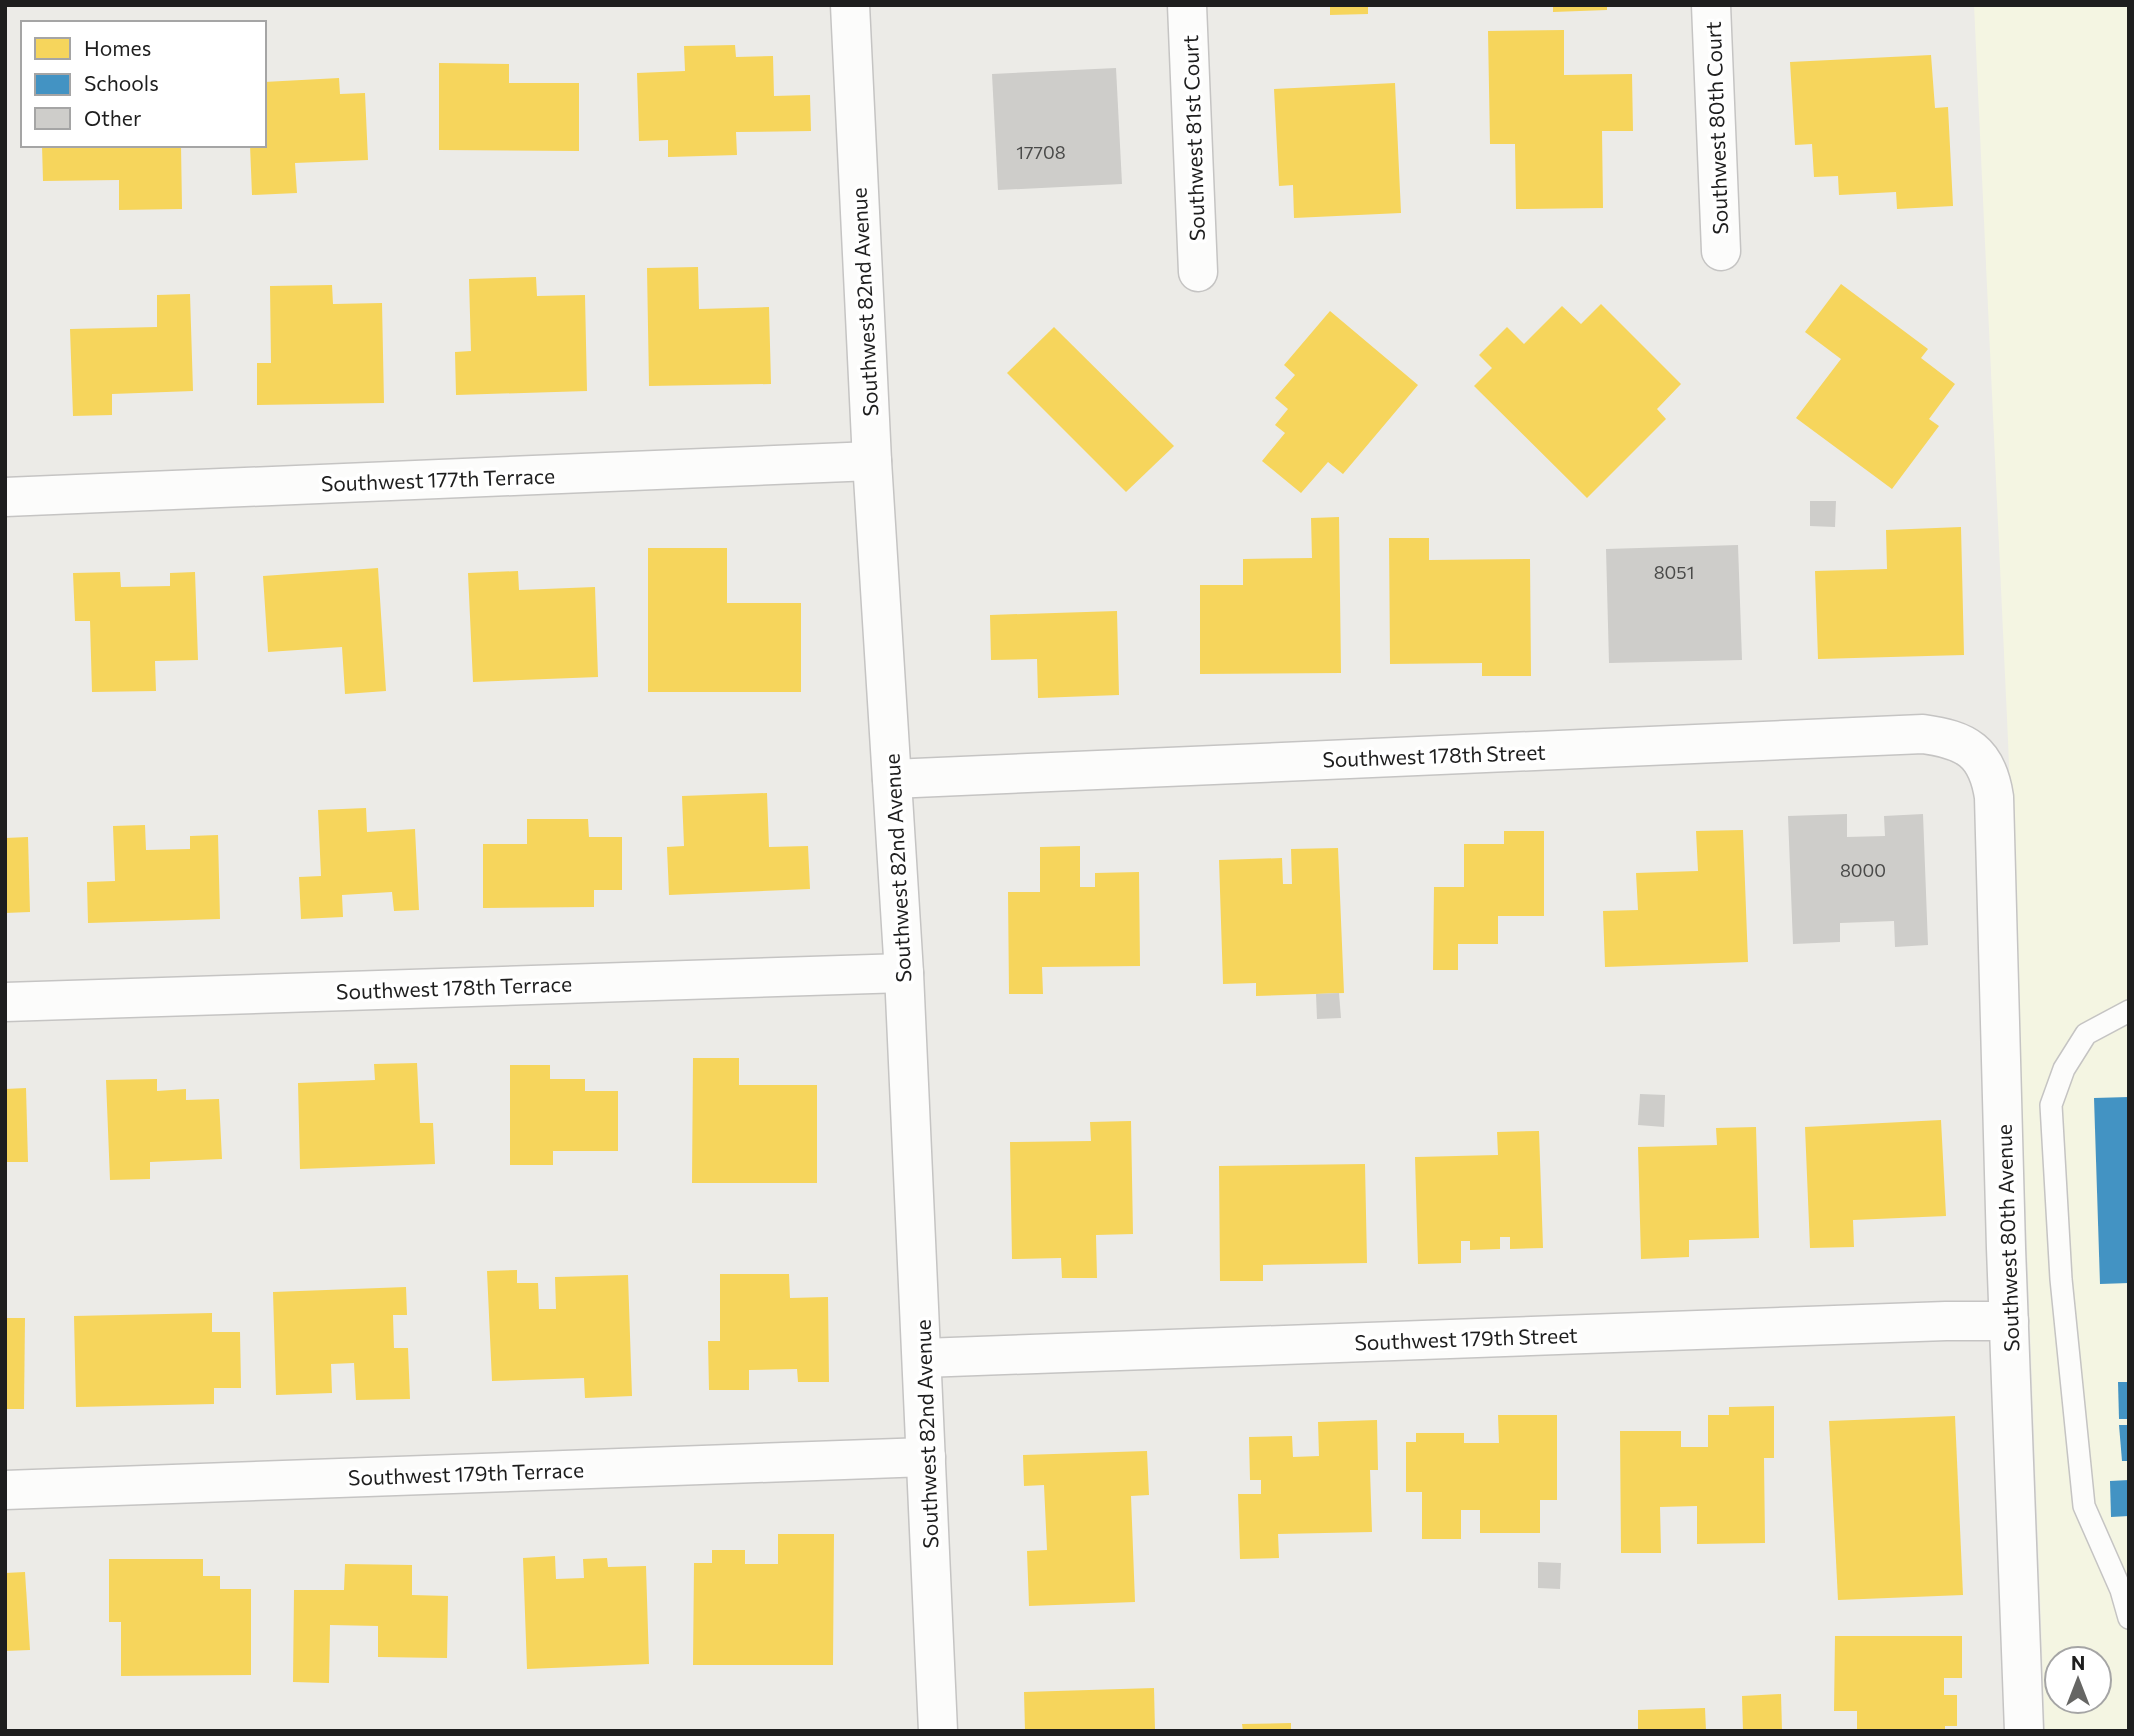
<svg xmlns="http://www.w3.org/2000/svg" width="2134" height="1736" font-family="Commissioner,sans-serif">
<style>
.education{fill:#f4f5e2;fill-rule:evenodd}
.homes{fill:#f6d55c}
.schools{fill:#4393c3}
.building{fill:#cecdca}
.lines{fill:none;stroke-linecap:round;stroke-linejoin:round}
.lane-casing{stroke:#c5c4c3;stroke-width:24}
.street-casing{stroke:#c5c4c3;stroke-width:41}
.lane{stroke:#fcfcfb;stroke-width:21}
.street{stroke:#fcfcfb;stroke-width:38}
.labels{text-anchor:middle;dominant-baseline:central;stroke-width:7;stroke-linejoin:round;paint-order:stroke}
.number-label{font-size:18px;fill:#4a4a49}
.street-label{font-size:21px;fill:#1e1e1e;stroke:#fff}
</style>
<rect width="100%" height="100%" fill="#ecebe7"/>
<path class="education" d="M1974,5H2129V1731H2045L2008,740ZM2057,1659H2099V1701H2057Z"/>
<g class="homes">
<polygon points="1330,5 1368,5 1368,14 1330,15"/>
<polygon points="1553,5 1607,5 1607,10 1553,12"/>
<polygon points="1564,30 1564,75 1632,74 1633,131 1602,131 1603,208 1516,209 1515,144 1490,144 1488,31"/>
<polygon points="735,45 736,57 773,56 774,96 810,95 811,131 736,132 737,155 668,157 668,140 639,141 637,73 685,71 684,46"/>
<polygon points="1931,55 1935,108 1948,107 1953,206 1897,209 1896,192 1839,195 1838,176 1814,177 1812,144 1795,145 1790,62"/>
<polygon points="439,63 509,64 509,83 579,83 579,151 439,150"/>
<polygon points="339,78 340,94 365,93 368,160 295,163 297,193 252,195 250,145 264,145 264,82"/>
<polygon points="1395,83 1401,213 1294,218 1293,185 1279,186 1274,89"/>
<polygon points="42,145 181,145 182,209 119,210 119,180 43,181"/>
<polygon points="698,267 699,309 769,307 771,384 649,386 647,268"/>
<polygon points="536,277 537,296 585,295 587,391 456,395 455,352 471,351 469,279"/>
<polygon points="1841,284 1928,349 1921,358 1955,384 1929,419 1939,426 1892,489 1796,418 1841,359 1805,332"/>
<polygon points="332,285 333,304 382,303 384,403 257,405 257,363 271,363 270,286"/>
<polygon points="190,294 193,391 112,394 112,415 73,416 70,329 157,327 157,295"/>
<polygon points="1601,304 1681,384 1657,409 1666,419 1587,498 1474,386 1492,368 1479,355 1507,327 1524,344 1562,306 1581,324"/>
<polygon points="1330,311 1418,385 1343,474 1328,462 1301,493 1262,461 1285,433 1275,425 1288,409 1275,398 1295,375 1284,365"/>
<polygon points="1054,327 1174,446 1126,492 1007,373"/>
<polygon points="1339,517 1341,673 1200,674 1200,585 1243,585 1243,559 1312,558 1311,518"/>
<polygon points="1961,527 1964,655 1818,659 1815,571 1887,569 1886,530"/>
<polygon points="1389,538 1429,538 1429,560 1530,559 1531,676 1482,676 1482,663 1390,664"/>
<polygon points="648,548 727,548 727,603 801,603 801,692 648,692"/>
<polygon points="378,568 386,691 345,694 342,647 268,652 263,576"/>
<polygon points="518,571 519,590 595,587 598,677 473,682 468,573"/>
<polygon points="120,572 121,587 170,586 170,573 195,572 198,660 155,661 156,691 92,692 90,621 75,621 73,573"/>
<polygon points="1117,611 1119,695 1038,698 1037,659 991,660 990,615"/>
<polygon points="767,793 769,847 808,846 810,889 669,895 667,847 684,846 682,796"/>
<polygon points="366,808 367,832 415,829 419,910 394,911 392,892 342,895 343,917 301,919 299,877 321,876 318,810"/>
<polygon points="527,819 588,819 589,837 622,837 622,890 594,890 594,907 483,908 483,844 527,844"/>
<polygon points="145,825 146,850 190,849 190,836 218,835 220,919 88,923 87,882 115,881 113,826"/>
<polygon points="1743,830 1748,962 1605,967 1603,911 1638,910 1636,873 1698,871 1696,831"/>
<polygon points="1504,831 1544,831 1544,916 1498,916 1498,944 1458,944 1458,970 1433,970 1434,887 1464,887 1464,844 1504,844"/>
<polygon points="28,837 30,912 5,913 5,838"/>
<polygon points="1080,846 1080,887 1095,887 1095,873 1139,872 1140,966 1042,967 1043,994 1009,994 1008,892 1040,892 1040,847"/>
<polygon points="1338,848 1344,993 1256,996 1256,983 1223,984 1219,860 1282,858 1283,884 1292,884 1291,849"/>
<polygon points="693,1058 739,1058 739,1085 817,1085 817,1183 692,1183"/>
<polygon points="417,1063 420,1123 433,1123 435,1164 300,1169 298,1083 375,1080 374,1064"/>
<polygon points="510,1065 550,1065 550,1079 585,1079 585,1091 618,1091 618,1151 553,1151 553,1165 510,1165"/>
<polygon points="157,1079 157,1091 186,1089 186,1100 219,1099 222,1159 150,1162 150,1179 110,1180 106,1080"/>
<polygon points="26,1088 28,1162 5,1162 5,1089"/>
<polygon points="1941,1120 1946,1216 1853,1220 1854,1247 1810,1248 1805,1127"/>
<polygon points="1131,1121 1133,1234 1096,1235 1097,1278 1062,1278 1061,1258 1012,1259 1010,1142 1091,1141 1090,1122"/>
<polygon points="1756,1127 1759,1238 1689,1240 1689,1257 1641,1259 1638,1147 1717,1145 1716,1128"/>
<polygon points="1539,1131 1543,1248 1510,1249 1510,1237 1500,1237 1500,1249 1470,1250 1470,1241 1461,1241 1461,1263 1418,1264 1415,1157 1498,1155 1497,1132"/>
<polygon points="1365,1164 1367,1263 1263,1265 1263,1281 1220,1281 1219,1166"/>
<polygon points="517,1270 517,1283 538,1283 539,1309 556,1309 555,1277 628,1275 632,1396 585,1398 584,1378 492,1381 487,1271"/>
<polygon points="720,1274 789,1274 790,1298 828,1297 829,1382 798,1382 797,1369 749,1370 749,1390 709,1390 708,1341 720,1341"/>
<polygon points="406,1287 407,1315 393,1315 394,1348 408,1348 410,1399 356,1400 354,1363 331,1364 332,1393 276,1395 273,1292"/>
<polygon points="212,1313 212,1332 240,1332 241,1388 214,1388 214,1404 76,1407 74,1316"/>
<polygon points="5,1318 25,1318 24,1409 5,1409"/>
<polygon points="1774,1406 1774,1458 1764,1458 1765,1543 1697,1544 1697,1506 1660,1507 1661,1553 1621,1553 1620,1431 1681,1431 1681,1447 1708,1447 1708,1415 1729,1415 1729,1407"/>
<polygon points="1498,1415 1557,1415 1557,1500 1540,1500 1540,1533 1480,1533 1480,1510 1461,1510 1461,1539 1422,1539 1422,1492 1406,1492 1406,1442 1416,1442 1416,1433 1464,1433 1464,1443 1499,1443"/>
<polygon points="1955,1416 1963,1595 1838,1600 1829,1421"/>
<polygon points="1377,1420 1378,1470 1370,1470 1372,1532 1278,1534 1279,1558 1240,1559 1238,1494 1261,1494 1261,1480 1250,1480 1249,1437 1292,1436 1293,1457 1319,1456 1318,1422"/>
<polygon points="1147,1451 1149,1495 1131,1496 1135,1602 1029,1606 1027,1551 1047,1550 1044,1485 1024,1486 1023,1455"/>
<polygon points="778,1534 834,1534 833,1665 693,1665 694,1563 712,1563 712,1550 745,1550 745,1564 778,1564"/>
<polygon points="555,1556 556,1579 584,1578 583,1559 607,1558 608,1567 646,1566 649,1664 527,1669 523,1558"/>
<polygon points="109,1559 203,1559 203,1576 220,1576 220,1589 251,1589 251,1675 121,1676 121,1622 109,1622"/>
<polygon points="345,1564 412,1565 412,1595 448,1596 447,1658 378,1657 378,1626 330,1625 329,1683 293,1682 294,1590 344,1590"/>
<polygon points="25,1572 30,1650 5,1651 5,1573"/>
<polygon points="1835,1636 1962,1636 1962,1678 1944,1678 1944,1695 1957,1695 1957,1726 1945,1726 1945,1731 1857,1731 1857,1711 1834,1711"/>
<polygon points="1154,1688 1155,1731 1025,1731 1024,1692"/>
<polygon points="1781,1694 1782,1731 1743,1731 1742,1696"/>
<polygon points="1705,1708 1706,1731 1638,1731 1638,1710"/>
<polygon points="1291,1723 1291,1731 1243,1731 1242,1724"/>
</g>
<g class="schools">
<polygon points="2129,1097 2129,1283 2100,1284 2094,1098"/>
<polygon points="2118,1382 2129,1382 2129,1419 2119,1419"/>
<polygon points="2119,1425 2129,1425 2129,1461 2122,1461"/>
<polygon points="2129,1480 2129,1516 2111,1517 2110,1481"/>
</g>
<g class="building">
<polygon points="1116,68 1122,184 998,190 992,74"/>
<polygon points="1810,501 1836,501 1835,527 1810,526"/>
<polygon points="1738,545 1742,660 1609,663 1606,549"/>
<polygon points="1847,814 1847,837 1885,836 1884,816 1923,814 1928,945 1895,947 1894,921 1840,923 1840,942 1793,944 1788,816"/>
<polygon points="1339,993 1341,1018 1317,1019 1316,994"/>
<polygon points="1640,1094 1665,1095 1664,1127 1638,1125"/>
<polygon points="1538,1562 1561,1563 1560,1589 1538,1588"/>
</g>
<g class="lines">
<g class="lane-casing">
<polyline id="lane" points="2129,1011 2086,1034 2064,1069 2051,1105 2061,1279 2084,1506 2121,1590 2129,1618"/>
</g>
<g class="street-casing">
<g id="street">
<polyline points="850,5 872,461 904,973 938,1731"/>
<polyline points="1187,5 1198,272"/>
<polyline points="1711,5 1721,251"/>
<polyline points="5,497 872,461"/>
<path d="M892,779L1923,734C1966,740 1987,751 1994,797L2006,1248L2024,1731"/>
<polyline points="5,1002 904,973"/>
<polyline points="923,1358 1946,1321 2009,1321"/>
<polyline points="5,1490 926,1457"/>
</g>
</g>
<use href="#lane" class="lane"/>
<use href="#street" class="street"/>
</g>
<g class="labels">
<g class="number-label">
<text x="1041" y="152">17708</text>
<text x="1674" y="572">8051</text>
<text x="1863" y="870">8000</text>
</g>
<g class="street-label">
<text transform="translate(1716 128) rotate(-92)">Southwest 80th Court</text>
<text transform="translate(1193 138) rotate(-92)">Southwest 81st Court</text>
<text transform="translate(864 302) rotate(-93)">Southwest 82nd Avenue</text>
<text transform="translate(438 479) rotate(-2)">Southwest 177th Terrace</text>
<text transform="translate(1434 755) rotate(-2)">Southwest 178th Street</text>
<text transform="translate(897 868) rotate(-93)">Southwest 82nd Avenue</text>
<text transform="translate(454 987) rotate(-2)">Southwest 178th Terrace</text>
<text transform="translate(2007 1238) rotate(-92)">Southwest 80th Avenue</text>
<text transform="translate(1466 1338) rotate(-2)">Southwest 179th Street</text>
<text transform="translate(926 1434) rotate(-92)">Southwest 82nd Avenue</text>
<text transform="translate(466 1473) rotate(-2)">Southwest 179th Terrace</text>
</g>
</g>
<rect width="2134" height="1736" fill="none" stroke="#1e1e1e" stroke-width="14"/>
<rect x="21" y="21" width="245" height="126" fill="#ffffff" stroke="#a5a5a5" stroke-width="2"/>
<rect x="35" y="38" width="35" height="21" fill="#f6d55c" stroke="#a5a5a5" stroke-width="2"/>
<text x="84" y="56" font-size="21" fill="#1e1e1e">Homes</text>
<rect x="35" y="74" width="35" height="21" fill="#4393c3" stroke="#a5a5a5" stroke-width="2"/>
<text x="84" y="91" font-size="21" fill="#1e1e1e">Schools</text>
<rect x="35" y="108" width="35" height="21" fill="#cecdca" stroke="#a5a5a5" stroke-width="2"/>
<text x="84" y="126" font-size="21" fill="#1e1e1e">Other</text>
<g transform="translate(2078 1680)"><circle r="33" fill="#ffffff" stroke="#a5a5a5" stroke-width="2"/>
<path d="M0-5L12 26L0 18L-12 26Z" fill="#666664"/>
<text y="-10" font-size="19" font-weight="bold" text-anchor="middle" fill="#1e1e1e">N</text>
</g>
</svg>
